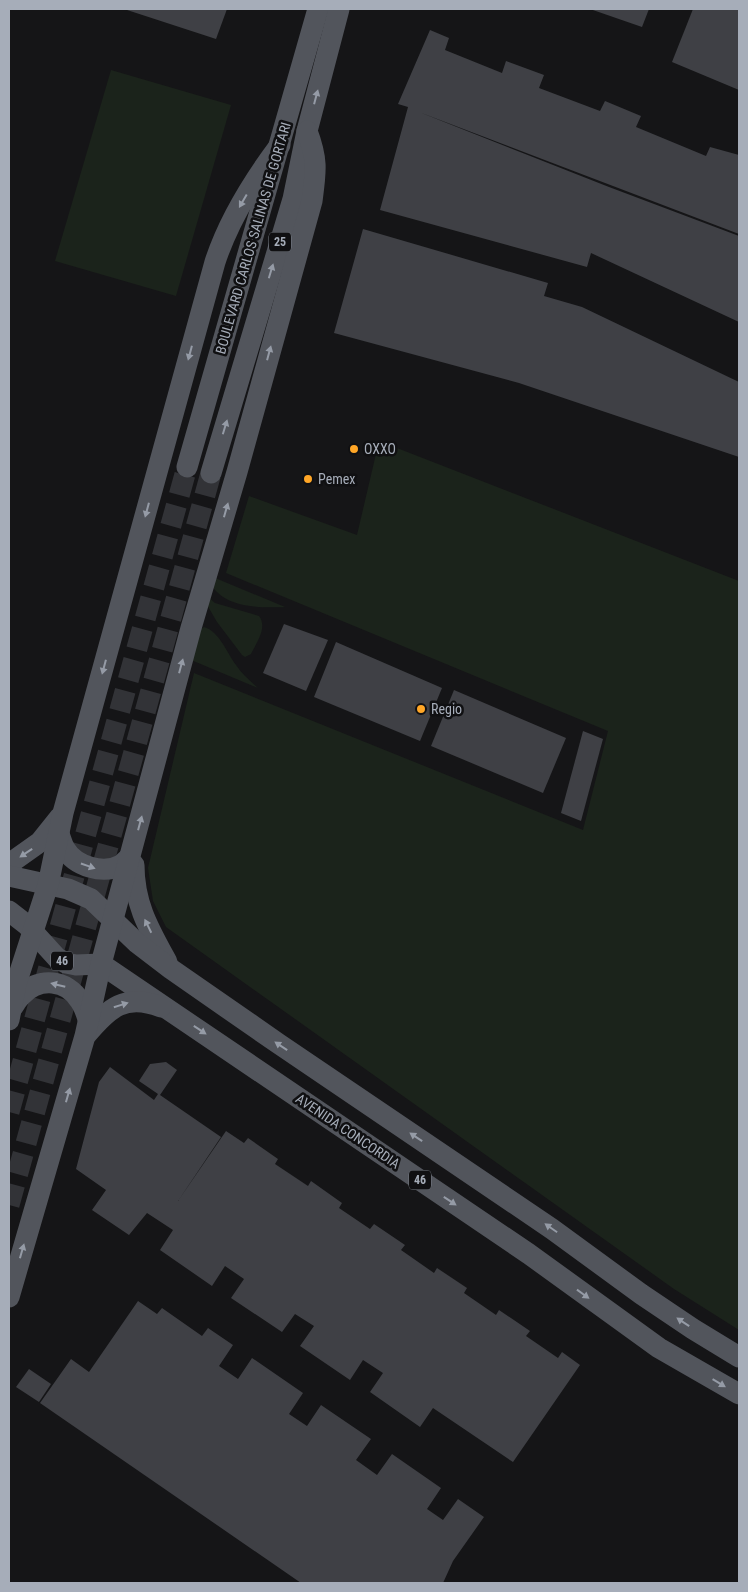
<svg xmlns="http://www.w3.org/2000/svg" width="748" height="1592" font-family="'Roboto Condensed',sans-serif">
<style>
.green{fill:#1b231b}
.building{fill:#3f4045}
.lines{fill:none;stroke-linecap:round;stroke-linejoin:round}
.primary-tunnel{stroke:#323337;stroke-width:21;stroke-dasharray:21 11;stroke-linecap:butt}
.primary{stroke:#52555c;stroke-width:21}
.oneway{fill:#959ba6}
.poi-dot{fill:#ffa626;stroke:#101012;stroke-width:2}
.labels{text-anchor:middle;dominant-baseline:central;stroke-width:5;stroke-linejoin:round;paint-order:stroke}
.shield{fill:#101012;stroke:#797e87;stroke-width:1}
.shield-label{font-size:12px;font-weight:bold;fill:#a6adb9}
.street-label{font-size:14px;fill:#a6adb9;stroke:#101012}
.poi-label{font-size:14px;fill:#a6adb9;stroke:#101012;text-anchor:start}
</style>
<rect width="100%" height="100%" fill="#151517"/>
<g class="green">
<polygon points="111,70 231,105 176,296 55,261"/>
<polygon points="379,441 739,581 739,1330 674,1289 166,927 153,901 148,868 194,673 583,830 608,731 226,573 249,496 357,535"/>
<path d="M208,575L285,607C265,608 232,608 217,592C212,588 210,581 208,575Z"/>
<path d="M208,597L215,603L259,616C268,628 256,643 251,654L245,657L242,655L217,622L206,603Z"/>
<path d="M204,627C219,631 227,653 236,665C242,674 250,681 258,688L184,657L198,631Z"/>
</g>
<g class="building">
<polygon points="124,9 227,9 216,39"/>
<polygon points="590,9 649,9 642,27"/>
<polygon points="693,9 739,9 739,90 672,62"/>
<polygon points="430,30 449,38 445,50 502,73 506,61 544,75 539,88 600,111 605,101 641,116 636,127 706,156 710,147 739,155 739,234 419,112 609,187 739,236 739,322 591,253 587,267 380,210 408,107 398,104"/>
<polygon points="363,229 548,283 544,296 582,307 739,382 739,457 519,383 334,333"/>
<polygon points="284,624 328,640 306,691 263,673"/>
<polygon points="336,642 442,688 420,741 314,697"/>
<polygon points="454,690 566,738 543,793 431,746"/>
<polygon points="583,731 603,739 581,821 561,813"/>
<polygon points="166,1062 177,1070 160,1095 221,1137 178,1201 226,1131 244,1143 248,1138 278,1159 275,1164 308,1186 311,1181 342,1203 339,1208 370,1229 374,1224 405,1245 401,1250 434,1273 437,1268 467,1288 464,1293 496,1315 499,1310 530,1331 526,1336 558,1358 562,1352 580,1365 513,1462 433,1408 420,1427 370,1392 383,1373 363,1360 350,1380 300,1346 314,1326 295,1314 282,1332 231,1298 244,1279 225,1266 212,1286 160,1250 173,1230 147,1213 129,1235 92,1210 106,1190 76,1169 99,1082 110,1067 154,1100 158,1094 139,1081 150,1064"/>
<polygon points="138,1301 157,1314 162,1308 202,1336 208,1328 233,1345 219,1366 238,1379 252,1358 303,1393 289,1414 307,1426 321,1405 371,1439 356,1460 377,1475 392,1454 441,1488 427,1509 443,1520 458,1499 484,1517 453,1561 443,1583 301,1583 40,1403 71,1359 89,1372"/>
<polygon points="29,1369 51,1384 39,1402 16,1387"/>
</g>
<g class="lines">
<g class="primary-tunnel">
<polyline points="9,1112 187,467"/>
<polyline points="9,1205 211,473"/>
</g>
<g class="primary">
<polyline points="187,467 318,9"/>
<polyline points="211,473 293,199 307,131 339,9"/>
<path d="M59,834C61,839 62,844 65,849C75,866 103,875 121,865C124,863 127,859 130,857"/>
<polyline points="9,864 40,842 60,817"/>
<path d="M134,865C134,904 149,929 167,962"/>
<polyline points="9,876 68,889 91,899 137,943 171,969 279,1044 552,1229 641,1294 693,1329 739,1357"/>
<polyline points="9,911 27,925 57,958 66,963 76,965 101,964 529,1254 659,1348 739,1394"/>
<path d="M12,1008C15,1004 18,998 22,995C39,977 67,979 80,1001C84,1006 86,1013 88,1019"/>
<path d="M9,1020L16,984L48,885L63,813L215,262C229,219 253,181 280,145"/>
<path d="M87,1034C109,1008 125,993 161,1007"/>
<path d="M9,1297L85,1036L101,964L191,628L237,472L312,201C316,171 318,160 307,131"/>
</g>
</g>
<defs><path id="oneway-solid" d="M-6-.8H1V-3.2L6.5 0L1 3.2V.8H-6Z" transform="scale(1.25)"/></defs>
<g class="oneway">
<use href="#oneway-solid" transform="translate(316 97) rotate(-75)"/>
<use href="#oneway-solid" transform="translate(243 201) rotate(120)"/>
<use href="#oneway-solid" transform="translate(271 271) rotate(-73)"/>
<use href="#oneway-solid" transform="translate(190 353) rotate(105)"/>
<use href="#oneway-solid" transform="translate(269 353) rotate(-75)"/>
<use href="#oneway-solid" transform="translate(225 427) rotate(-73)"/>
<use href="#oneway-solid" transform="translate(147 510) rotate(105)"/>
<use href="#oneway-solid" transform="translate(226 510) rotate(-74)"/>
<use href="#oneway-solid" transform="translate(181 666) rotate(-75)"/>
<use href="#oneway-solid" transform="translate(104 667) rotate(105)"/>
<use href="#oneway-solid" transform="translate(140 823) rotate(-75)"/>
<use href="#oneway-solid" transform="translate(26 853) rotate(146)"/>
<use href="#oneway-solid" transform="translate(88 866) rotate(19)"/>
<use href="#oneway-solid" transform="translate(148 926) rotate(-116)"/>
<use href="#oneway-solid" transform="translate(58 985) rotate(-166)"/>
<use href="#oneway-solid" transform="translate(121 1005) rotate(-17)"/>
<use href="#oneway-solid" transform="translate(200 1030) rotate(34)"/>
<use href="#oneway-solid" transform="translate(281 1046) rotate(-146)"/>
<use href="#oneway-solid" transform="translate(68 1095) rotate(-74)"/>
<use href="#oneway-solid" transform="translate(416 1137) rotate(-146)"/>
<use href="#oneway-solid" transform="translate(450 1201) rotate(34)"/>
<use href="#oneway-solid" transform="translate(551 1228) rotate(-145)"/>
<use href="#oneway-solid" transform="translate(22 1251) rotate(-74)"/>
<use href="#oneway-solid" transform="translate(583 1294) rotate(36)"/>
<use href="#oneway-solid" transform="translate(683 1322) rotate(-146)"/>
<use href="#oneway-solid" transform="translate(719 1383) rotate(31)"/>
</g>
<g class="poi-dot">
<circle cx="354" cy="449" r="5"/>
<circle cx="308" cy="479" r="5"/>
<circle cx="421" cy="709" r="5"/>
</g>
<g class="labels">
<g class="shield">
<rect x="269" y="232.5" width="22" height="19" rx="4"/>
<rect x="51" y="951.5" width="22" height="19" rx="4"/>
<rect x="409" y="1170.5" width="22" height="19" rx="4"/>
</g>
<g class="shield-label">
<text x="280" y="242">25</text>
<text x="62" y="961">46</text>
<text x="420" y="1180">46</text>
</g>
<g class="street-label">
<text transform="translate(253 238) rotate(-74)">BOULEVARD CARLOS SALINAS DE GORTARI</text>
<text transform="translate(348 1131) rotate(34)">AVENIDA CONCORDIA</text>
</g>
<g class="poi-label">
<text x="364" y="449">OXXO</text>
<text x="318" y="479">Pemex</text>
<text x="431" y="709">Regio</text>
</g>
</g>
<rect width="748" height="1592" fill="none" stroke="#a6adb9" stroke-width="20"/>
</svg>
